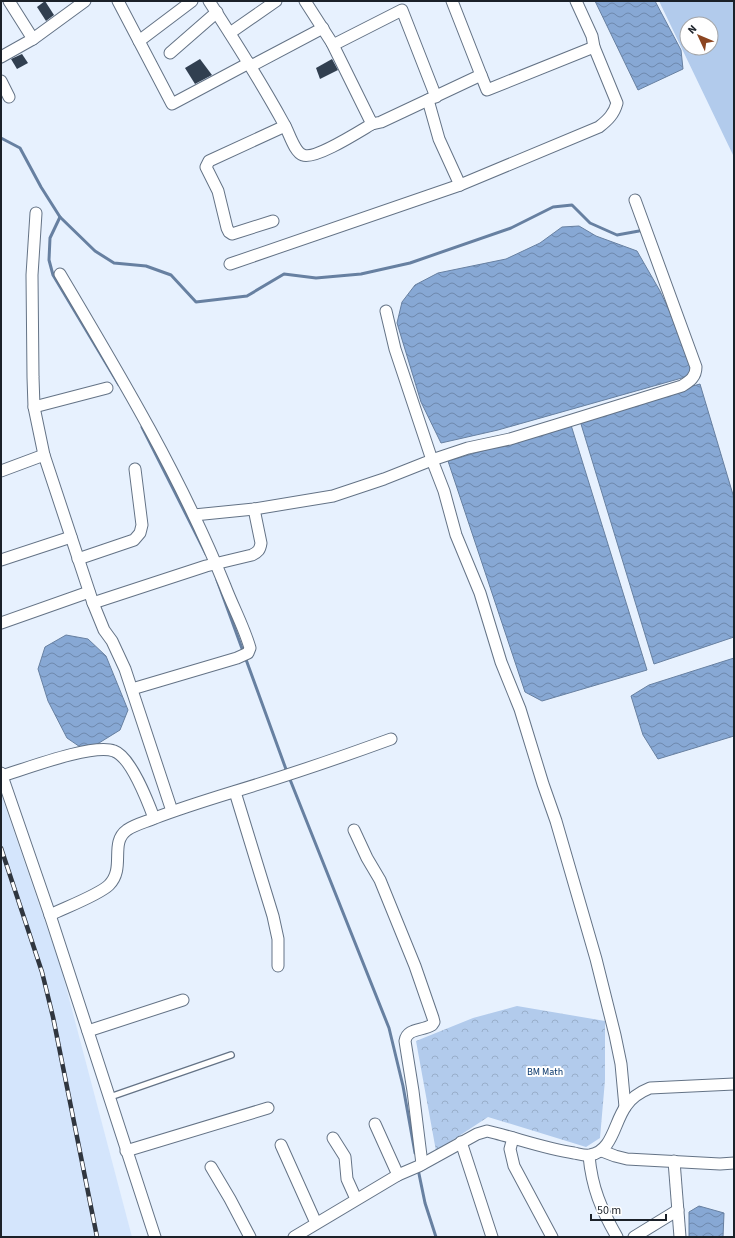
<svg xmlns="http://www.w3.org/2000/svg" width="735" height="1238" font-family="'Source Sans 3',sans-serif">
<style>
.built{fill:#d4e5fc}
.grass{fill:#b2cbec;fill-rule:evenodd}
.park{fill:url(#park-crowns)}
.water{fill:url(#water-waves);stroke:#6780a1}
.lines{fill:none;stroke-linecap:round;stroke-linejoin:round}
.stream{stroke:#6780a1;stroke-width:3}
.building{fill:#313f50}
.service-casing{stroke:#647386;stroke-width:8}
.minor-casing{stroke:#647386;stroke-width:13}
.service{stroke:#fff;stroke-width:5.5}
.minor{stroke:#fff;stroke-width:11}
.rail-casing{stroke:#30363f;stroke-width:4.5}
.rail{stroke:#fff;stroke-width:3;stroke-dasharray:9;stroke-linecap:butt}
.labels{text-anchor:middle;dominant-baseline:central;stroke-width:4;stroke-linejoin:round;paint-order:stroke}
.park-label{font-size:10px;fill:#07366b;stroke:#fff}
</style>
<defs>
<pattern id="park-crowns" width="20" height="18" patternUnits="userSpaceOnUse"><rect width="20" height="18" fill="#b2cbec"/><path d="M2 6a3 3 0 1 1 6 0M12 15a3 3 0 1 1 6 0" fill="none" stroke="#98aeca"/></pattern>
<pattern id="water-waves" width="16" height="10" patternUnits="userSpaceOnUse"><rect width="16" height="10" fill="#87a8d4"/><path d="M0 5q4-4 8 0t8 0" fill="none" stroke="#6e88ac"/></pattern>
</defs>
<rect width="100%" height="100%" fill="#e7f1fe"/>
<polygon class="built" points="1,794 61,968 132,1237 1,1237"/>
<path class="grass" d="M659,1H734V157ZM687,24H711V48H687Z"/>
<polygon class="park" points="517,1006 605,1021 605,1080 600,1138 586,1147 488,1117 436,1151 416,1041 473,1018"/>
<g class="water">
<polygon points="595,1 655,1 681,50 683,69 638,90"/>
<polygon points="579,226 596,236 637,251 660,291 694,363 689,376 498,430 441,443 421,402 397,323 402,302 415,285 438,273 506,259 540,243 562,227"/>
<polygon points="700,384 734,498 734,637 654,664 581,424 589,414"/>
<polygon points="571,425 647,670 542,701 525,692 448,461"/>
<polygon points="66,635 88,639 106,656 128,710 120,730 86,751 67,738 48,701 38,669 45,647"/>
<polygon points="734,658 734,736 658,759 643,735 631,696 649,685"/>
<polygon points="699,1206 724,1213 723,1237 689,1237 689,1212"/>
</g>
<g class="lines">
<g class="stream">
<polyline points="1,138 20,148 41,187 60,217 95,251 114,263 146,266 171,275 196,302 247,296 284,274 316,278 361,274 410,263 511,228 553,207 572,205 590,223 617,235 639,231"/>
<polyline points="60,217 50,238 49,260 53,275 119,385"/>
<polyline points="142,427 206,554"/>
<polyline points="217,580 287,772"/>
<polyline points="289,777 389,1028 403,1086 415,1153"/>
<polyline points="418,1169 425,1203 436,1237"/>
</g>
</g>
<g class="building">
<polygon points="45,1 54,15 46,21 37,7"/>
<polygon points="22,54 28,63 17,69 11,59"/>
<polygon points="200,59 212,75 195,84 185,68"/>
<polygon points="332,59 338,70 320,79 316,68"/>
</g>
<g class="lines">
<g class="service-casing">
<polyline id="service" points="110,1097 231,1055"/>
</g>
<g class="minor-casing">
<g id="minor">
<polyline points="9,1 33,39 85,1"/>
<polyline points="118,1 172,104 249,63"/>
<path d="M209,1C235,41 261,82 284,124C289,132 294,152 303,155C315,160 360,131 372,124"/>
<polyline points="305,1 332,43 337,43 402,10 436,97"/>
<polyline points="230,33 276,1"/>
<polyline points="139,41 192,1"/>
<polyline points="332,43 372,124 381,122 481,75 452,1"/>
<polyline points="170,53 217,12"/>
<polyline points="1,57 33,39"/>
<polyline points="251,66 323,28"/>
<polyline points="481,75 487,90 594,47"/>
<polyline points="1,81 9,97"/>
<polyline points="428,100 439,139 460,185"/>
<polyline points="36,213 32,275 33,377 34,407 44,455 93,603 104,630 112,641 125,669 172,811"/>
<polyline points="273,221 232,234 229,232 227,228 218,191 206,167 209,161 285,126"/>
<path d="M230,264L460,185L599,127C608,120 614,114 617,103L594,47L592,36L576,1"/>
<path d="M60,274C120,375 181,477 225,586C233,607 244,627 250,648L248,653L237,658L132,689"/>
<polyline points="34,407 107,388"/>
<polyline points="1,471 44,455"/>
<polyline points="194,515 254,509 333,496 384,479 432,460 395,349 386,311"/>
<polyline points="78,559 134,540 140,533 142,525 135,469"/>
<polyline points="1,560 71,537"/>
<path d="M93,603L206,566L252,555C258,552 260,550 261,543L254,509"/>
<polyline points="1,623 89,592"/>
<polyline points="1,773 50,915 155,1237"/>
<path d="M2,776C25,769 93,743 114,751C131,757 148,802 154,818"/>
<polyline points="235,792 273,916 278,939 278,966"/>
<path d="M354,830L367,858L380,880L415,966L433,1018L434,1022L432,1025C422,1031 407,1028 405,1041L413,1091L422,1164"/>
<path d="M50,915C64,908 99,895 109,885C126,868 109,843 127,830C136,824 146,822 155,818C181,808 207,800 233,792C286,776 339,758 391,739"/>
<polyline points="88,1031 183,1000"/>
<path d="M625,1107L621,1064L615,1035L596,959L556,821L543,784L520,709L501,662L480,593L456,535L444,491L432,460L468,448L510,439L556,425L682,386C690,381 696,377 696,367L635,200"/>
<polyline points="375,1124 398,1175"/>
<polyline points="333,1138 345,1157 347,1179 356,1199"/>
<polyline points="513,1138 510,1149 514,1166 552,1237"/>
<polyline points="461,1142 492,1237"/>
<polyline points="281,1145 316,1223"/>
<polyline points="126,1151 268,1108"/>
<polyline points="602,1151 615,1156 627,1159 720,1164 734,1163"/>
<path d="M589,1156C592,1188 601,1209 617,1237"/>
<polyline points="674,1161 680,1237"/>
<polyline points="211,1167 230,1199 250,1237"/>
<path d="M294,1237L398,1175L419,1166L477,1134L487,1131L495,1133C522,1140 547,1149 574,1153C579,1154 585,1156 590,1155C613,1151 614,1122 626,1106C632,1097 640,1092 650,1088L734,1084"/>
<polyline points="634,1237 678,1210"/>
</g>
</g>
<use href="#service" class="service"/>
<use href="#minor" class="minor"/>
<g class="rail-casing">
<polyline id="rail" points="1,848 42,972 53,1017 97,1237"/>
</g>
<use href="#rail" class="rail"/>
</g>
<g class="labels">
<g class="park-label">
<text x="545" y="1072">BM Math</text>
</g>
</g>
<rect width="735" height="1238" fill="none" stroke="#1b2129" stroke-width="4"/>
<g transform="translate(699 36) rotate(314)"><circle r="19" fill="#ffffff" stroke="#a4a6a9"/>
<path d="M0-3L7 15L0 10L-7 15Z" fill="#8c4521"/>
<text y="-6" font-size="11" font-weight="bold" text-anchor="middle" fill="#1b2129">N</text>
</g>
<path d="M591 1214v6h75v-6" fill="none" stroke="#1b2129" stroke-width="2"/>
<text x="597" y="1214" font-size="12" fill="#1b2129" stroke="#ffffff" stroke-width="3" paint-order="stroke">50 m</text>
</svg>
